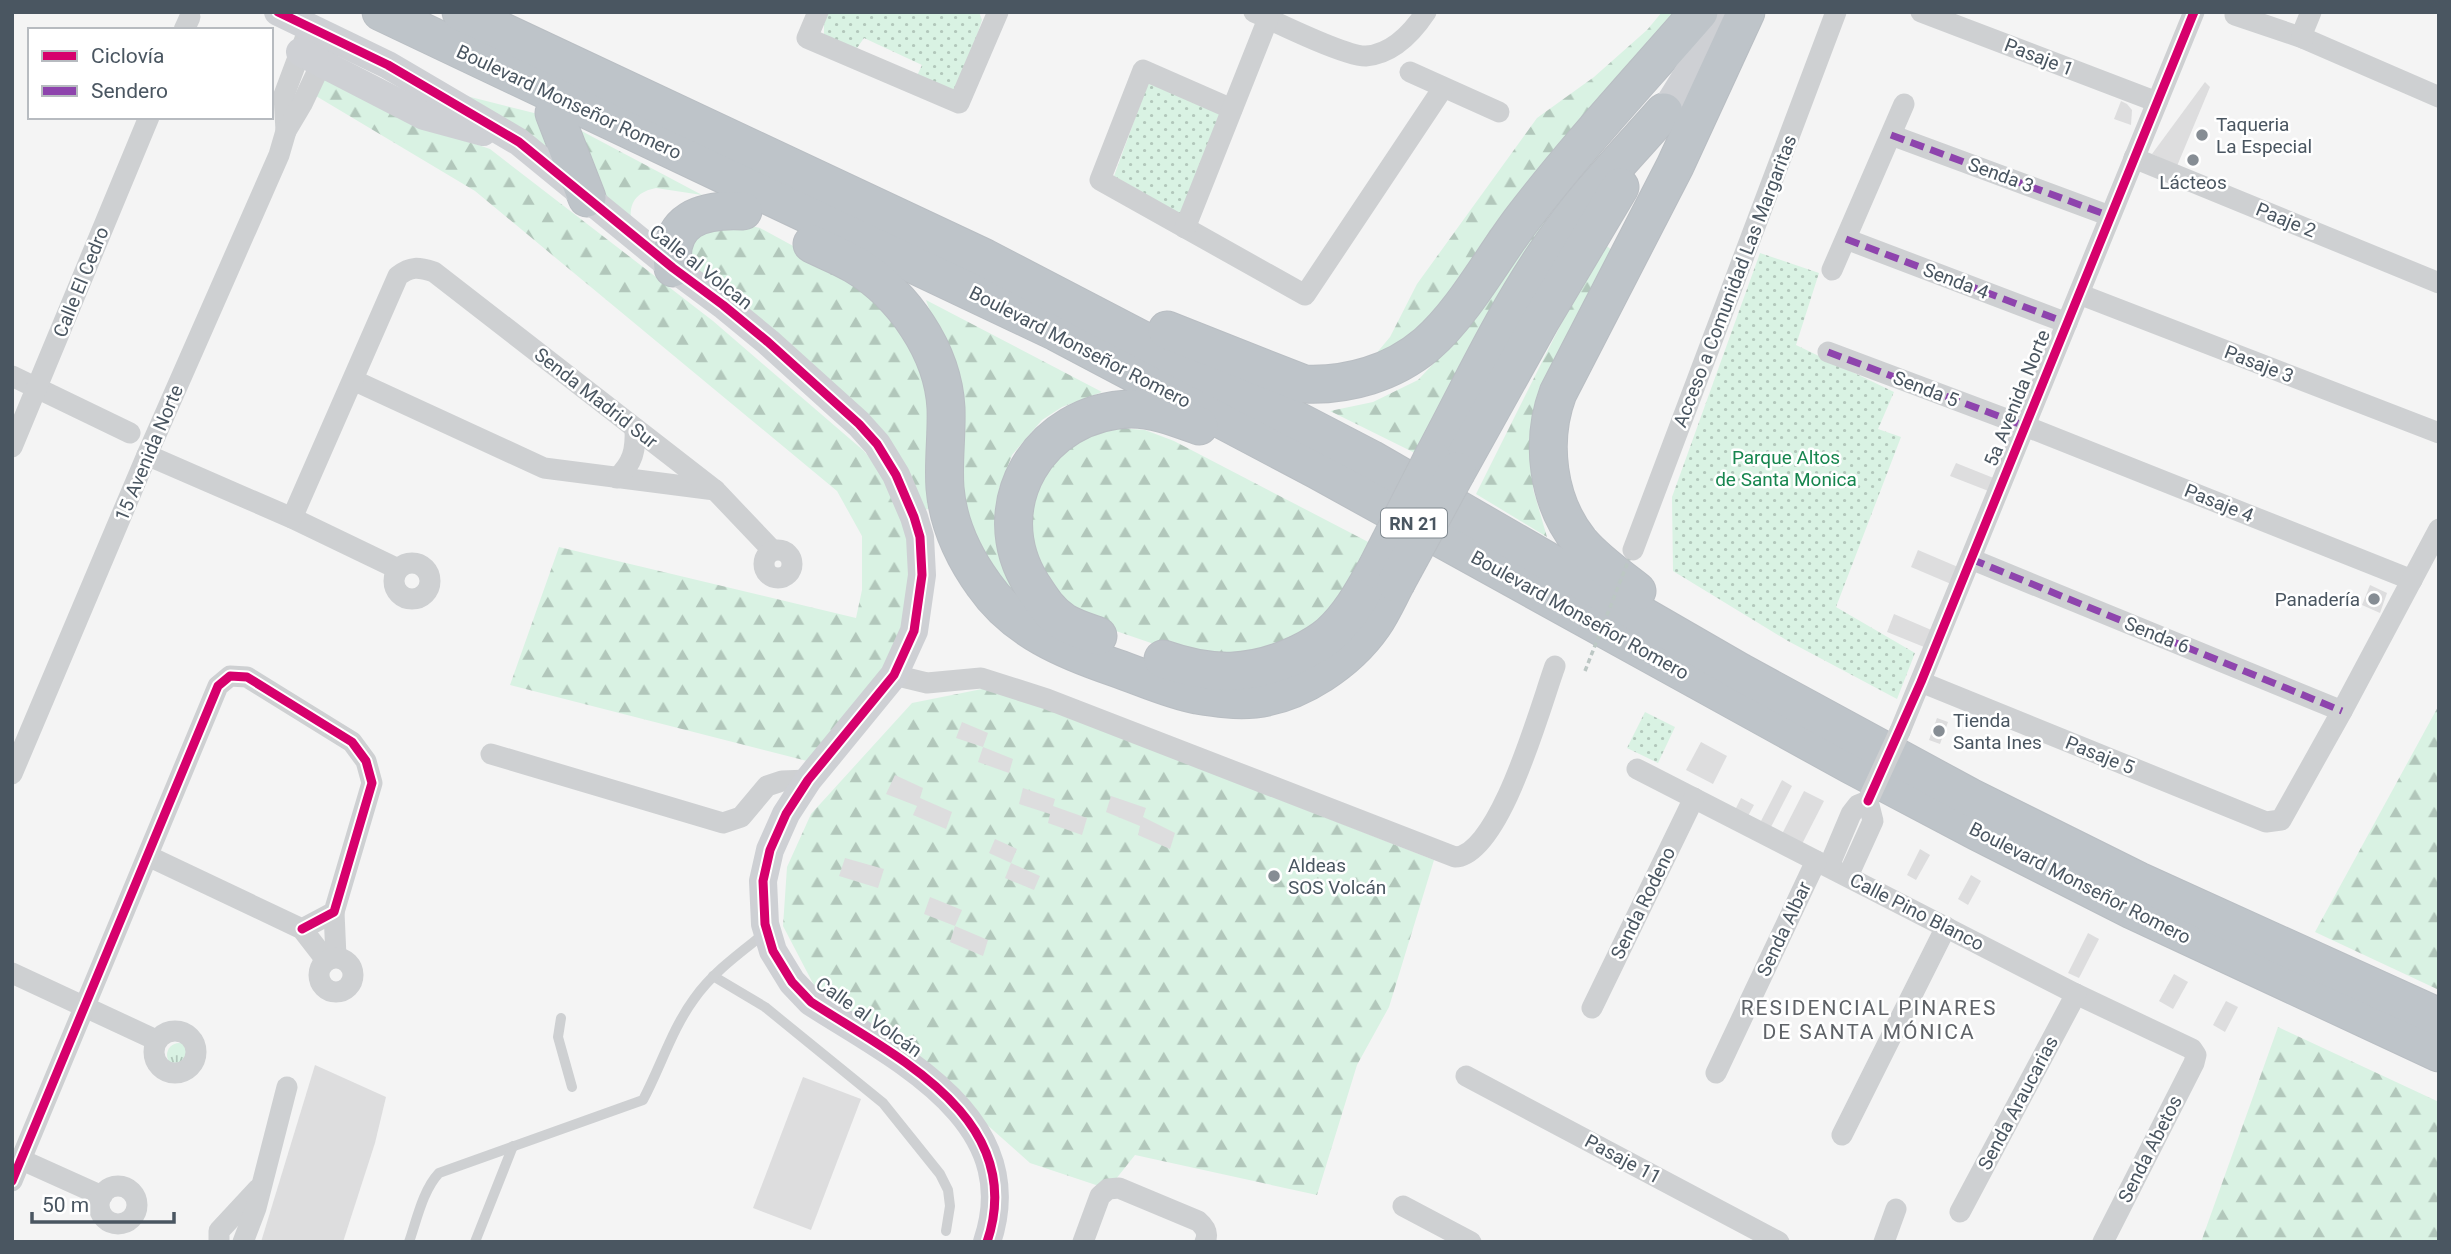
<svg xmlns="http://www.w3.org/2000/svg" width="2451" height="1254" font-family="Roboto,sans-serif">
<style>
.grass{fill:url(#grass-tufts)}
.forest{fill:url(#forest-firs)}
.park{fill:url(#park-dots)}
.building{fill:#ddddde}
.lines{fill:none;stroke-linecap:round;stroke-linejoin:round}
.highway-casing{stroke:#b9bec3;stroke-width:39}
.lane{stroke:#ced0d2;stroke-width:10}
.street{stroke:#ced0d2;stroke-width:21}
.secondary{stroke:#ced0d4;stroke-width:28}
.highway{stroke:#bec4c9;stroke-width:37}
.highway-bridge-casing{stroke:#b9bec3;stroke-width:39;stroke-linecap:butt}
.path-bridge{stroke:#bcc7c4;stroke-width:3.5;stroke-dasharray:5 3.5;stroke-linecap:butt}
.street-bridge{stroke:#ced0d2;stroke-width:21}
.highway-bridge{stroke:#bec4c9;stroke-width:37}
.quiet{stroke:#8e44ad;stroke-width:7;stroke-dasharray:14 7;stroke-linecap:butt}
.cycleway-casing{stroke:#fff;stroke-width:13}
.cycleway{stroke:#d6006c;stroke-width:9}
.poi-dot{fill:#868d94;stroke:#fff;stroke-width:2.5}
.labels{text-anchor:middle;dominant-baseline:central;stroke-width:5;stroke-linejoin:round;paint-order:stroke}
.shield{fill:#fff;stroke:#808990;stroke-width:2}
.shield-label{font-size:18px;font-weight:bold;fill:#4a5661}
.street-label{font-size:19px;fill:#4a5661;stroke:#fff}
.poi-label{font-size:19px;fill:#4a5661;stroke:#fff;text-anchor:start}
.park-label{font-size:19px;fill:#17864f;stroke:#fff}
.neighbourhood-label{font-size:21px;letter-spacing:2px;fill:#5f6368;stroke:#fff}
</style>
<defs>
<pattern id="grass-tufts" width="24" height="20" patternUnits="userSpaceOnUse" patternTransform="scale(1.75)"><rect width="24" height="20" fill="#d9f2e3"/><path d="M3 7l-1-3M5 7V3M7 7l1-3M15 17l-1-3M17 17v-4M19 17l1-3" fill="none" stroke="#b2c7bb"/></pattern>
<pattern id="forest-firs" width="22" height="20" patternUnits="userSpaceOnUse" patternTransform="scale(1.75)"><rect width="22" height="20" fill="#d9f2e3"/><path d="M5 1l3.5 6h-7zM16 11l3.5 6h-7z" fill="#b2c7bb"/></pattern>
<pattern id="park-dots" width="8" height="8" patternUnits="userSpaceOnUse" patternTransform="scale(1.75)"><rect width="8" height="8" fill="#d9f2e3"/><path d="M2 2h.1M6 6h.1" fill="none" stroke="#b2c7bb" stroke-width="1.8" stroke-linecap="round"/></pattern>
</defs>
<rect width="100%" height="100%" fill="#f4f4f4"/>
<circle class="grass" cx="179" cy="1055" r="12"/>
<g class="forest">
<polygon points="1662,12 1688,12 1414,338 1375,355 1390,337 1417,284 1537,118 1594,77 1647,30"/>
<polygon points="328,68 443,133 490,149 713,321 864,451 890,484 910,527 906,634 881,679 815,763 510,685 559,547 856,618 862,590 862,536 837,491 475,191 316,96"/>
<polygon points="431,87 550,117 571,161"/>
<path d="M559,119L702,195L656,188C640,191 629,200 631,218L588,197Z"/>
<polygon points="1556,202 1419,455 1330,411 1373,402 1418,380 1448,348"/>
<path d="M735,222L760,228L865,285L928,370L931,508L922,511L907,477L682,261C694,234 707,229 735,222Z"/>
<polygon points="1602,242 1614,252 1533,433 1533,489 1547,537 1476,494"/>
<polygon points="926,300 1102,392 1062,407 1042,420 1012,455 999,489 999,529 1036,617 993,584 967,536 955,381"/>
<polygon points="1104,427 1145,430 1174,441 1374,545 1354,583 1314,626 1268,652 1198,659 1072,616 1043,587 1026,532 1042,471 1081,437"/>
<polygon points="992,687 1434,860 1389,1007 1357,1065 1317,1195 1135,1155 1108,1189 1030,1163 905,1052 818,993 783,926 787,867 811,814 912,703"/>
<polygon points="2439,705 2439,990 2315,932"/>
<polygon points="2278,1027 2439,1102 2439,1242 2201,1242"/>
</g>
<g class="park">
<polygon points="827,12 979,12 982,20 961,85 946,93 916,78 922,65 864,38 855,51 824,34 824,21"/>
<polygon points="1148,83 1224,114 1182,215 1114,176"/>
<polygon points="1760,253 1819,273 1796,345 1894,392 1878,429 1901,437 1836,607 1915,653 1897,699 1788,641 1673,571 1672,497"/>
<polygon points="1645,712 1675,727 1658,763 1627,748"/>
</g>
<g class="building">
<polygon points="2205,82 2210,87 2177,166 2152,154"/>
<polygon points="2121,101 2127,104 2132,110 2131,125 2114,119"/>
<polygon points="1956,463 1996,479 1991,492 1950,476"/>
<polygon points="1918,550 1958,567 1951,584 1911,567"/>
<polygon points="2370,585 2387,593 2380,613 2362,605"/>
<polygon points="1894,614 1936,632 1929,649 1887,632"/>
<polygon points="1937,718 1948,722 1940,744 1929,740"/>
<polygon points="962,722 988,733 983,747 956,738"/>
<polygon points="1701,742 1727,756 1713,784 1686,770"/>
<polygon points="983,747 1013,759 1009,773 978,762"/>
<polygon points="895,775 923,788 920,798 952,812 946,829 913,815 917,806 886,794"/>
<polygon points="1782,780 1792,786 1771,827 1761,821"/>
<polygon points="1023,788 1055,799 1053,806 1087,818 1082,835 1048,823 1050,814 1019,804"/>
<polygon points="1804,791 1824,801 1802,844 1782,834"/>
<polygon points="1111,796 1146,808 1143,817 1175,833 1170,849 1138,835 1140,826 1106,812"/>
<polygon points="1741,798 1754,805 1748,816 1735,810"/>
<polygon points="995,839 1017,849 1011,863 989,853"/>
<polygon points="1920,849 1930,855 1916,880 1907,875"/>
<polygon points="845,858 884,869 878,888 839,876"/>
<polygon points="1011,863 1040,876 1034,890 1005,878"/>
<polygon points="1971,875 1981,881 1968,905 1958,899"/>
<polygon points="930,897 962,910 955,926 924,914"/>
<polygon points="955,926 988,940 983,956 950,942"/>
<polygon points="2088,933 2099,939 2079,978 2068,973"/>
<polygon points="2174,974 2188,982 2173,1009 2159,1001"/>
<polygon points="2226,1001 2238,1007 2225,1032 2213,1025"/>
<polygon points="315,1065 386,1097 375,1143 343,1242 261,1242"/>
<polygon points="803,1077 861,1099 811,1230 753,1208"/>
</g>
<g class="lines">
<g class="highway-casing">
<g id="highway">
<polyline points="381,12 1056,332 1317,470 1851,765 1978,832 2132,910 2439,1053"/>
<polyline points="461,12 985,258 1371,459 1740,672 1970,797 2139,881 2439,1017"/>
<polyline points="554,113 587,198"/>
<path d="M812,244C826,251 842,257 855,265C903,294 943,351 946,408C947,435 943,462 945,488C948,524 963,556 984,585C1015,630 1066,651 1116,668C1142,677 1170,690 1197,695C1216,698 1235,701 1255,699C1300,694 1348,661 1373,625C1382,612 1389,596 1396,583"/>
<path d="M673,268C667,219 702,209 743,211"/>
<path d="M1167,330L1304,384C1348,386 1393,373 1427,344C1464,312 1493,257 1523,218C1578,146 1640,80 1699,12"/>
<path d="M1432,459C1470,388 1504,314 1550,248C1583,199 1625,156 1664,112"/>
<polyline points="1457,471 1541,320 1620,187"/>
<path d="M1637,591C1618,576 1596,561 1580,542C1547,501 1540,441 1558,393L1675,166L1746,12"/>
<path d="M1098,636C1087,632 1074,628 1064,622C1049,612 1041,599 1032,585C982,506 1040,411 1131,409C1155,409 1177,418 1199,426"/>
<path d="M1163,659C1211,676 1251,676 1298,654C1308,649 1321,642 1330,634C1350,616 1363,592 1376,569"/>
</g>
</g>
<g class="lane">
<polyline points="713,976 765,1007 883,1103 940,1174 948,1190 950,1206 946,1231"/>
<polyline points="561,1018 558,1037 572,1087"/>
<path d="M409,1242C417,1219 423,1190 439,1173L643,1100C661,1066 672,1029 694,999C713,972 740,953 765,933"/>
<polyline points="475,1242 513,1146"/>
</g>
<g class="street">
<polyline points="818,12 807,38 959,103 998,12"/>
<path d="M1254,12C1275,22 1347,57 1366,56C1393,54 1412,33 1426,12"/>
<polyline points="1921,12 2157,102"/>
<polyline points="2235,15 2303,38 2439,97"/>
<polyline points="184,30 190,17"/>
<polyline points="2303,38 2302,34 2311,12"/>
<polyline points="1410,72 1499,112"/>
<polyline points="1232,109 1143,70 1100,180 1305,295 1443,88"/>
<polyline points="286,131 284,95 305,39"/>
<polyline points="1891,135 2110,216"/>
<polyline points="2134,158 2439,283"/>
<polyline points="1185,228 1268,19"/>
<polyline points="1846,239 2067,323"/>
<polyline points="1832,270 1904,104"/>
<polyline points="2079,294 2439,433"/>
<polyline points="1828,352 2025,426 2412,580"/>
<polyline points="12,376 130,433"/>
<polyline points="353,380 544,468 715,490"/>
<polyline points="12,447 149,117"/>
<polyline points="147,455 292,518 398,569"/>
<path d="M617,478C633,463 636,450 635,428"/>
<path d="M292,518L398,276C411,266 418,267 434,272L715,490L772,550"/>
<circle cx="778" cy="564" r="14"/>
<polyline points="1633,550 1836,12"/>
<polyline points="1971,559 2342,711"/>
<circle cx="412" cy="581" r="18"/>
<path d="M894,675L927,683L981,678L1047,699L1455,857C1500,856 1541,704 1555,666"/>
<polyline points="1921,682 2266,822 2281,820 2342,711 2439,529"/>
<polyline points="1900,731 2194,12"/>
<polyline points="491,754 723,823 741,817 767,786 782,781 808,780"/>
<polyline points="1637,769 2076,994 2192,1049 2196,1055 2194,1063 2103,1242"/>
<polyline points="12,774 147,455 279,155 286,131 302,104 327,51"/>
<polyline points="148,856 302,929 326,960"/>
<polyline points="1829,866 1851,814 1858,805 1868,801"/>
<polyline points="1848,876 1873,821 1868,801"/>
<polyline points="334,912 336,957"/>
<circle cx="336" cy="975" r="17"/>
<polyline points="12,973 156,1040"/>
<polyline points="1592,1008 1694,798"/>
<circle cx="175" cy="1052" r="21"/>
<polyline points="1716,1073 1816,861"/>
<polyline points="1466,1076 1779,1242"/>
<polyline points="1842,1135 1946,927"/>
<polyline points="22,1160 102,1196"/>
<polyline points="12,1181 218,686 230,676 247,677 352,742 366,761 372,783 334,912 302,929"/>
<circle cx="118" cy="1205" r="19"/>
<polyline points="1403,1206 1471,1242"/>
<polyline points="1960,1212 2076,994"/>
<polyline points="219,1242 219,1231 258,1189"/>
<polyline points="243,1242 256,1208 287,1087"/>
<path d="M1083,1242L1100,1196L1108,1189L1119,1188L1198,1221C1205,1227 1209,1233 1205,1242"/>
<polyline points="1884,1242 1896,1209"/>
</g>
<g class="secondary">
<path d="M278,12L388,65L519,142L673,268L723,305L768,342L859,424L877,444L896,475L914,517L920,537L922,575L914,631L894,675L808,780L786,814L770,850L763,881L765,924L773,951L792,982L811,1002C894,1056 1029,1118 987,1242"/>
<polyline points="300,52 424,116 483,132"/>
<polyline points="1664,112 1726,12"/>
</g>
<use href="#highway" class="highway"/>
<g class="highway-bridge-casing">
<g id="highway-bridge">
<polyline points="1376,569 1432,459"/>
<polyline points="1396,583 1457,471"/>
</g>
</g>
<polyline class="path-bridge" points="1585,671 1629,559"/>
<polyline class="street-bridge" points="1870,796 1900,731"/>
<use href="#highway-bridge" class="highway-bridge"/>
<g class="quiet">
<polyline points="1891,135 2110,216"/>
<polyline points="1846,239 2067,323"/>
<polyline points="1828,352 2025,426"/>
<polyline points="1971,559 2342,711"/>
</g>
<g class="cycleway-casing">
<g id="cycleway">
<path d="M278,12L388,65L519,142L673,268L723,305L768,342L859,424L877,444L896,475L914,517L920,537L922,575L914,631L894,675L808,780L786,814L770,850L763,881L765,924L773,951L792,982L811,1002C894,1056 1029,1118 987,1242"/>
<polyline points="1868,801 1921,682 2194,12"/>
<polyline points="12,1181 218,686 230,676 247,677 352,742 366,761 372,783 334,912 302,929"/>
</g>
</g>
<use href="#cycleway" class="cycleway"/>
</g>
<g class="poi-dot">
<circle cx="2202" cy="135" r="7"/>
<circle cx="2193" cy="160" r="7"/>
<circle cx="2374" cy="599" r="7"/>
<circle cx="1939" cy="731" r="7"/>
<circle cx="1274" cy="876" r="7"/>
</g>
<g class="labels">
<rect class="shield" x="1381" y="508.5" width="66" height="29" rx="5"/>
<g class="shield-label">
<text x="1414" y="523">RN 21</text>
</g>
<g class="street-label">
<text transform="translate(2039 57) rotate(21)">Pasaje 1</text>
<text transform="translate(569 102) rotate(25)">Boulevard Monseñor Romero</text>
<text transform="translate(2001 175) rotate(20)">Senda 3</text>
<text transform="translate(2286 220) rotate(22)">Paaje 2</text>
<text transform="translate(701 267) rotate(38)">Calle al Volcan</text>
<text transform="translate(1735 281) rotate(-69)">Acceso a Comunidad Las Margaritas</text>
<text transform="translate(1956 281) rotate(21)">Senda 4</text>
<text transform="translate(81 282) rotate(-68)">Calle El Cedro</text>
<text transform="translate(1080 347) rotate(27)">Boulevard Monseñor Romero</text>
<text transform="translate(2259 364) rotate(21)">Pasaje 3</text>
<text transform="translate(1926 389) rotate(21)">Senda 5</text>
<text transform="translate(596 398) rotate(38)">Senda Madrid Sur</text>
<text transform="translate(2017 398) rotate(-68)">5a Avenida Norte</text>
<text transform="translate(149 453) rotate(-67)">15 Avenida Norte</text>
<text transform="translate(2219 503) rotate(22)">Pasaje 4</text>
<text transform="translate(1580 615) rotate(29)">Boulevard Monseñor Romero</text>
<text transform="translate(2157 635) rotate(22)">Senda 6</text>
<text transform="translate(2100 755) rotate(22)">Pasaje 5</text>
<text transform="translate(2080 883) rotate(27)">Boulevard Monseñor Romero</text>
<text transform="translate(1643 903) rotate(-64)">Senda Rodeno</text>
<text transform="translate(1917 912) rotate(27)">Calle Pino Blanco</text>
<text transform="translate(1784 929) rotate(-65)">Senda Albar</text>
<text transform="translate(869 1017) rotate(35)">Calle al Volcán</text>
<text transform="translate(2018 1103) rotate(-62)">Senda Araucarias</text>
<text transform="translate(2150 1149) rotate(-63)">Senda Abetos</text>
<text transform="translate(1623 1159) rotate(28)">Pasaje 11</text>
</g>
<g class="poi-label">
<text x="2216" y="124">Taqueria<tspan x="2216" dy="22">La Especial</tspan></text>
<text x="2193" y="182" text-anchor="middle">Lácteos</text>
<text x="2360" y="599" text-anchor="end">Panadería</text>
<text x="1953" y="720">Tienda<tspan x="1953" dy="22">Santa Ines</tspan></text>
<text x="1288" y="865">Aldeas<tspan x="1288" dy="22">SOS Volcán</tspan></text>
</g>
<g class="park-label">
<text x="1786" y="457">Parque Altos<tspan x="1786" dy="22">de Santa Monica</tspan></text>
</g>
<g class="neighbourhood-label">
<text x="1869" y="1008">RESIDENCIAL PINARES<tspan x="1869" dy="24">DE SANTA MÓNICA</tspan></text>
</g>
</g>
<rect width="2451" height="1254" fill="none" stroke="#4a5661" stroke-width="28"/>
<rect x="28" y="28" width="245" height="91" fill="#ffffff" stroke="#b7bbc0" stroke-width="2"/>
<rect x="42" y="51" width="35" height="10" fill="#d6006c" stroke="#b7bbc0" stroke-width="2"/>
<text x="91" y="63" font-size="21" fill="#4a5661">Ciclovía</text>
<rect x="42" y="86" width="35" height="10" fill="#8e44ad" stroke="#b7bbc0" stroke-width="2"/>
<text x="91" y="98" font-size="21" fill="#4a5661">Sendero</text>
<path d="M32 1212v10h142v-10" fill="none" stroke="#4a5661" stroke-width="3.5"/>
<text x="42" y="1212" font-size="21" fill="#4a5661" stroke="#ffffff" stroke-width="5" paint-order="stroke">50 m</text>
</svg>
